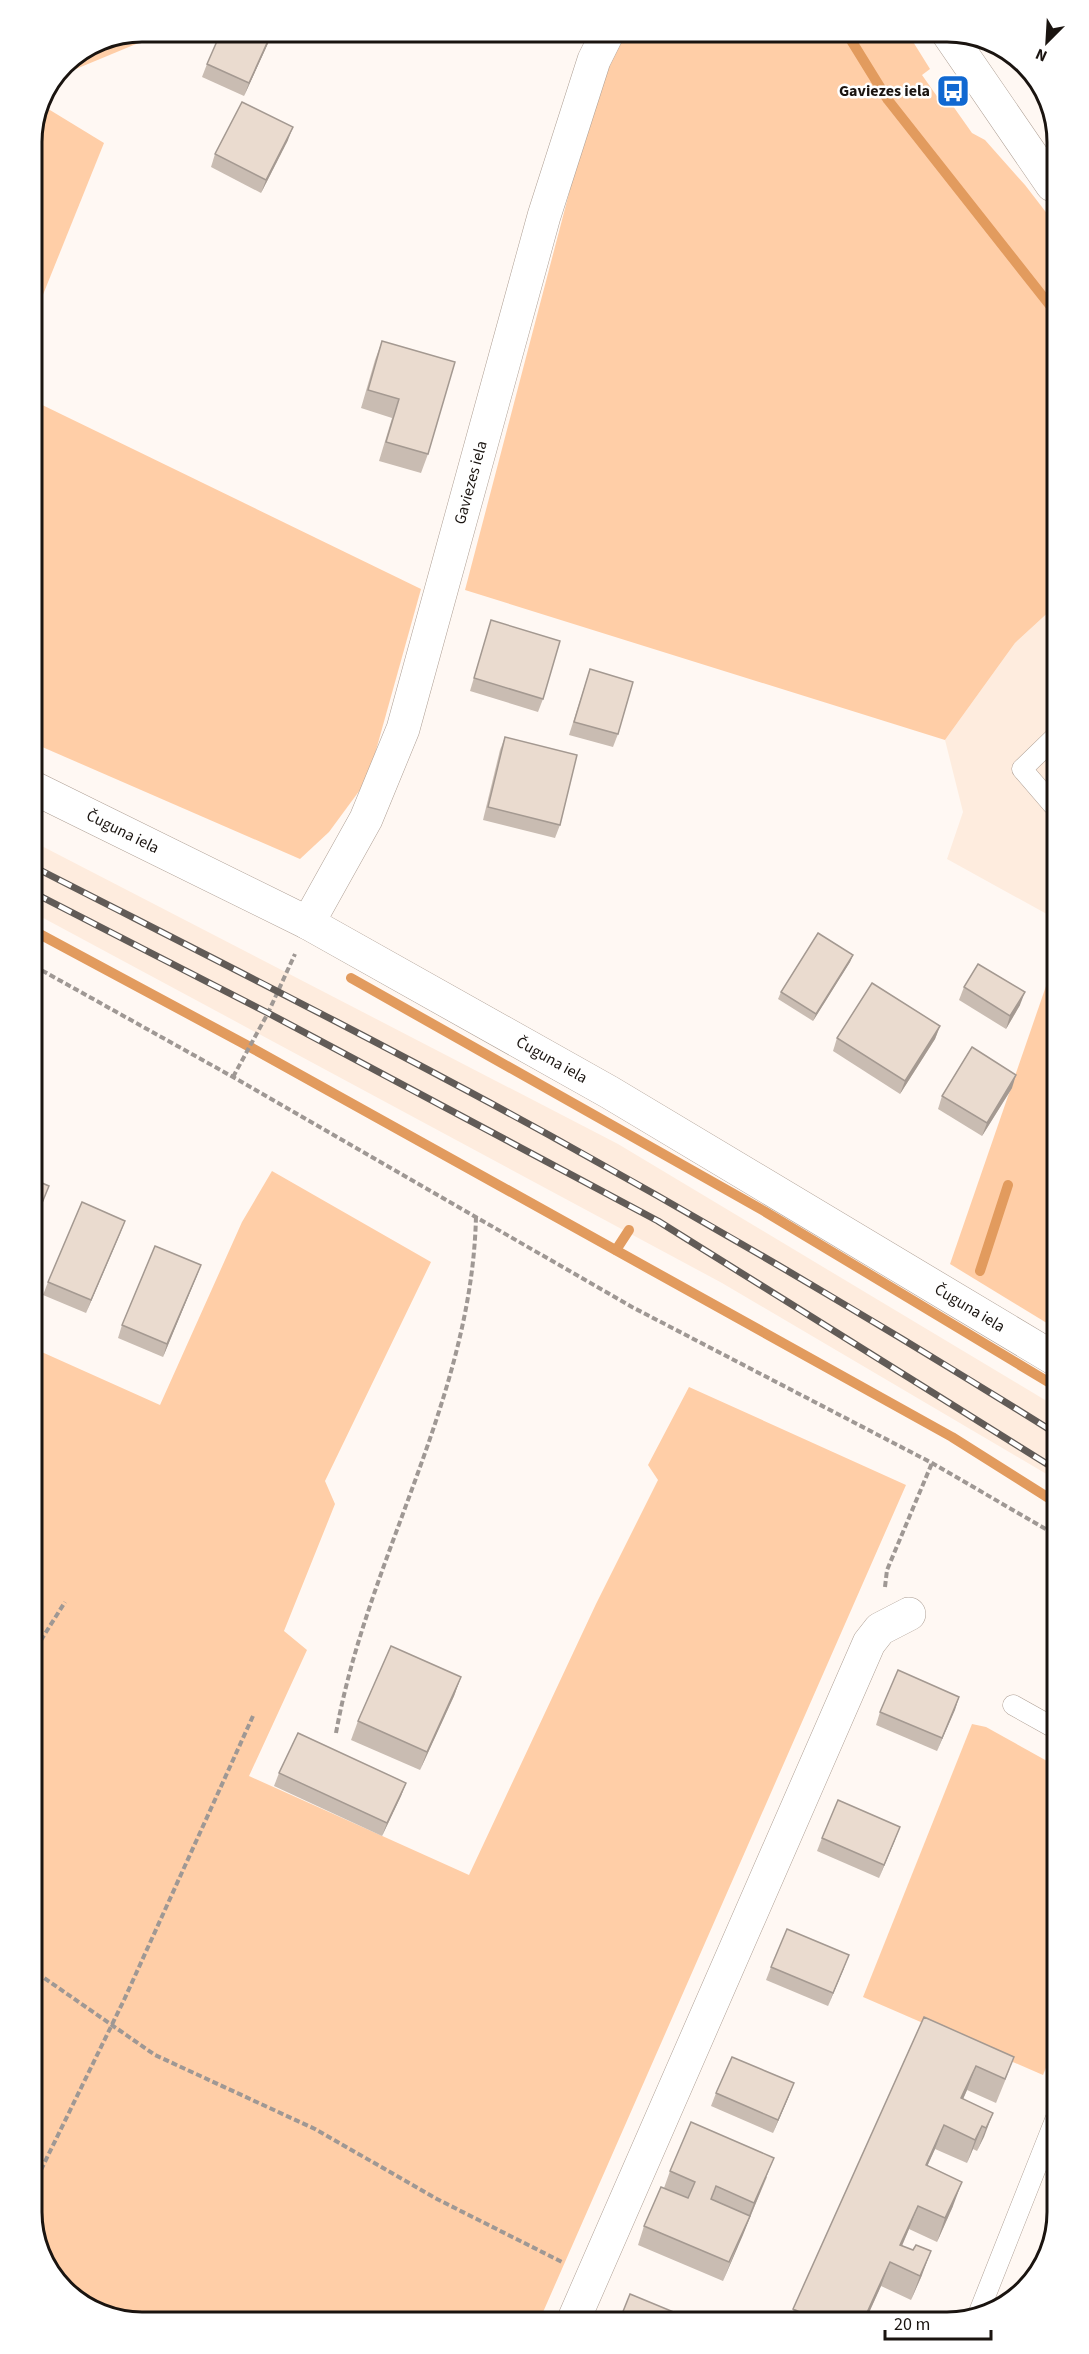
<svg xmlns="http://www.w3.org/2000/svg" width="1089" height="2354" font-family="'Source Sans 3',sans-serif">
<style>
.built{fill:#feecde}
.green{fill:#ffcea7}
.lines{fill:none;stroke-linecap:round;stroke-linejoin:round}
.stream{stroke:#e29b5e;stroke-width:10}
.lane-casing{stroke:#ae9f94;stroke-width:21}
.street-casing{stroke:#ae9f94;stroke-width:34}
.path{stroke:#9f9894;stroke-width:4;stroke-dasharray:6 3;stroke-linecap:butt}
.lane{stroke:#fff;stroke-width:20}
.street{stroke:#fff;stroke-width:33}
.rail-casing{stroke:#615b57;stroke-width:7}
.rail{stroke:#fff;stroke-width:4.5;stroke-dasharray:14;stroke-linecap:butt}
.wall{fill:#c9bcb2}
.shaded-wall{fill:#a49991}
.building{fill:#eadbcf;stroke:#a49991;stroke-width:1.5}
.labels{text-anchor:middle;dominant-baseline:central;stroke-width:5;stroke-linejoin:round;paint-order:stroke}
.poi-label{font-size:16px;font-weight:bold;fill:#1a1410;stroke:#fff;text-anchor:end}
.street-label{font-size:16px;fill:#1a1410;stroke:#fff}
.rim{fill:none;stroke:#1a1410;stroke-width:3}
</style>
<rect width="100%" height="100%" fill="#fff8f3"/>
<g class="built">
<polygon points="1053,608 1054,918 947,859 963,812 945,740 1015,643"/>
<polygon points="34,842 618,1144 1055,1406 1055,1479 722,1283 34,913"/>
</g>
<g class="green">
<path d="M143,32H165L59,76C73,44 112,38 143,32Z"/>
<polygon points="622,32 907,32 930,69 922,75 941,102 948,99 972,133 985,140 1025,185 1052,220 1053,608 1015,643 945,740 465,590 605,56"/>
<polygon points="45,107 104,143 32,322 32,136"/>
<polygon points="32,400 421,589 368,779 329,832 300,859 33,743"/>
<polygon points="1054,963 1055,1328 950,1264"/>
<polygon points="272,1171 431,1262 325,1481 335,1504 284,1631 307,1650 249,1776 469,1875 596,1604 658,1480 648,1465 689,1387 906,1485 540,2319 135,2322 75,2300 38,2248 35,1349 160,1405 242,1222"/>
<polygon points="972,1724 986,1727 1056,1766 1057,2041 1043,2075 863,1997"/>
</g>
<g class="lines">
<g class="stream">
<polyline points="846,32 888,100 1052,308"/>
<polyline points="34,931 250,1047 952,1437 1055,1502"/>
<polyline points="351,978 764,1211 1055,1386"/>
<polyline points="616,1250 629,1230"/>
<polyline points="980,1271 1008,1185"/>
</g>
<g class="lane-casing">
<g id="lane">
<polyline points="1053,739 1022,769 1053,805"/>
<polyline points="1013,1705 1056,1729"/>
<polyline points="977,2317 1057,2115"/>
</g>
</g>
<g class="street-casing">
<g id="street">
<polyline points="947,32 1052,185"/>
<path id="s1" d="M34,788L308,923L609,1092L1055,1359"/>
<path id="s2" d="M308,923L366,819L403,729L544,216L594,60L608,32"/>
<polyline points="574,2319 869,1643 880,1629 909,1614"/>
</g>
</g>
<g class="path">
<polyline points="34,966 233,1077 632,1307 932,1463 1056,1535"/>
<polyline points="233,1077 268,1013 295,954"/>
<polyline points="885,1587 887,1570 932,1463"/>
<polyline points="36,1648 65,1602"/>
<path d="M336,1733C368,1556 472,1399 476,1216"/>
<polyline points="37,1973 155,2055 315,2129 437,2199 562,2262"/>
<polyline points="37,2178 124,2000 253,1716"/>
</g>
<use href="#lane" class="lane"/>
<use href="#street" class="street"/>
<g class="rail-casing">
<g id="rail">
<path d="M34,867C206,955 380,1042 549,1135C721,1230 889,1329 1055,1433"/>
<polyline points="34,893 268,1013 658,1221 1055,1469"/>
</g>
</g>
<use href="#rail" class="rail"/>
</g>
<g class="wall">
<polygon points="270,39 244,96 202,77 207,64"/>
<polygon points="288,140 261,193 211,167 215,154"/>
<polygon points="382,341 428,454 421,473 379,461 392,418 361,408 375,360"/>
<polygon points="491,620 543,699 538,712 470,691"/>
<polygon points="590,669 618,734 613,747 569,735"/>
<polygon points="505,737 560,825 555,838 483,820 500,750"/>
<polygon points="853,955 850,962 813,1021 778,999 781,992"/>
<polygon points="964,987 1020,1005 1006,1029 959,1000"/>
<polygon points="940,1026 935,1039 900,1094 833,1051 837,1038"/>
<polygon points="1012,1088 982,1136 938,1109 942,1096"/>
<polygon points="125,1221 86,1313 43,1295 48,1282"/>
<polygon points="201,1265 163,1357 118,1338 122,1325"/>
<polygon points="461,1677 454,1696 420,1770 351,1740 358,1721"/>
<polygon points="959,1697 937,1751 876,1725 880,1712"/>
<polygon points="279,1773 406,1783 401,1796 382,1836 274,1786"/>
<polygon points="822,1838 895,1840 879,1878 817,1851"/>
<polygon points="771,1967 844,1968 828,2006 766,1980"/>
<polygon points="924,2017 1014,2057 1005,2081 996,2103 967,2090 963,2099 993,2113 977,2151 973,2149 967,2163 935,2149 927,2166 953,2206 937,2242 909,2229 902,2246 922,2275 911,2300 881,2286 867,2317 790,2318"/>
<polygon points="716,2093 789,2096 773,2133 711,2106"/>
<polygon points="670,2171 767,2177 723,2281 638,2245 644,2226 664,2188"/>
</g>
<g class="shaded-wall">
<polygon points="272,32 270,39 244,96 249,83"/>
<polygon points="293,127 288,140 261,193 266,180"/>
<polygon points="853,955 850,962 813,1021 816,1014"/>
<polygon points="1025,992 1020,1005 1006,1029 1010,1016"/>
<polygon points="940,1026 935,1039 900,1094 905,1081"/>
<polygon points="1016,1075 1012,1088 982,1136 987,1123"/>
<polygon points="125,1221 120,1234 86,1313 91,1300"/>
<polygon points="201,1265 196,1278 163,1357 167,1344"/>
<polygon points="461,1677 454,1696 420,1770 427,1752"/>
<polygon points="959,1697 955,1710 937,1751 942,1738"/>
<polygon points="406,1783 401,1796 382,1836 387,1823"/>
<polygon points="900,1827 895,1840 879,1878 884,1865"/>
<polygon points="849,1955 844,1968 828,2006 833,1993"/>
<polygon points="976,2066 967,2090 953,2122 961,2098"/>
<polygon points="794,2083 789,2096 773,2133 778,2120"/>
<polygon points="993,2113 984,2137 977,2151 986,2128"/>
<polygon points="944,2125 935,2149 917,2189 926,2165"/>
<polygon points="982,2126 973,2149 967,2163 975,2140"/>
<polygon points="774,2158 743,2235 723,2281 754,2203"/>
<polygon points="962,2182 953,2206 937,2242 945,2218"/>
<polygon points="918,2206 909,2229 894,2264 900,2245"/>
<polygon points="931,2251 922,2275 911,2300 920,2276"/>
<polygon points="890,2262 881,2286 867,2317 865,2317"/>
</g>
<g class="building">
<polygon points="221,32 272,32 249,83 207,64"/>
<polygon points="242,102 293,127 266,180 215,154"/>
<polygon points="382,341 455,362 428,454 386,442 399,399 368,390"/>
<polygon points="491,620 560,641 543,699 474,678"/>
<polygon points="590,669 633,682 618,734 574,722"/>
<polygon points="505,737 577,755 560,825 488,807"/>
<polygon points="818,933 853,955 816,1014 781,992"/>
<polygon points="978,964 1025,992 1010,1016 964,987"/>
<polygon points="872,983 940,1026 905,1081 837,1038"/>
<polygon points="972,1047 1016,1075 987,1123 942,1096"/>
<polygon points="35,1180 49,1186 35,1220"/>
<polygon points="82,1202 125,1221 91,1300 48,1282"/>
<polygon points="155,1246 201,1265 167,1344 122,1325"/>
<polygon points="391,1646 461,1677 427,1752 358,1721"/>
<polygon points="898,1670 959,1697 942,1738 880,1712"/>
<polygon points="298,1733 406,1783 387,1823 279,1773"/>
<polygon points="838,1800 900,1827 884,1865 822,1838"/>
<polygon points="787,1929 849,1955 833,1993 771,1967"/>
<polygon points="924,2017 1014,2057 1005,2079 976,2066 961,2098 993,2113 986,2128 982,2126 975,2140 944,2125 926,2165 962,2182 945,2218 918,2206 900,2245 913,2250 916,2245 931,2251 920,2276 890,2262 865,2317 813,2318 793,2309"/>
<polygon points="732,2057 794,2083 778,2120 716,2093"/>
<polygon points="691,2122 774,2158 754,2203 716,2186 711,2199 750,2216 729,2262 644,2226 661,2187 688,2198 695,2182 670,2171"/>
<polygon points="630,2294 688,2318 620,2319"/>
</g>
<defs>
<g id="bus-square" transform="scale(1.725)"><rect x="-9" y="-9" width="18" height="18" rx="4" fill="#1168d1" stroke="#fff"/><path d="M-5-6H5V4H4V6H2V4H-2V6H-4V4H-5ZM-3.5-4V0h7V-4ZM-3.5 1.2v1.5H-2V1.2ZM2 1.2v1.5H3.5V1.2Z" fill="#fff"/></g>
</defs>
<g fill-rule="evenodd">
<use href="#bus-square" x="953" y="91"/>
</g>
<g class="labels">
<g class="poi-label">
<text x="930" y="91">Gaviezes iela</text>
</g>
<g class="street-label">
<text stroke="none"><textPath href="#s2" startOffset="472">Gaviezes iela</textPath></text>
<text stroke="none"><textPath href="#s1" startOffset="99">Čuguna iela</textPath></text>
<text stroke="none"><textPath href="#s1" startOffset="585">Čuguna iela</textPath></text>
<text stroke="none"><textPath href="#s1" startOffset="1071">Čuguna iela</textPath></text>
</g>
</g>
<path d="M0 0H1089V2354H0ZM142 42H947A100 100 0 0 1 1047 142V2212A100 100 0 0 1 947 2312H142A100 100 0 0 1 42 2212V142A100 100 0 0 1 142 42Z" fill="#fff" fill-rule="evenodd"/>
<path class="rim" d="M142 42H947A100 100 0 0 1 1047 142V2212A100 100 0 0 1 947 2312H142A100 100 0 0 1 42 2212V142A100 100 0 0 1 142 42Z"/>
<g transform="translate(1047 42) rotate(204)" stroke="#ffffff" stroke-width="4.5" paint-order="stroke">
<path d="M0-4.5L10 22L0 15L-10 22Z" fill="#1a1410"/>
<text y="-9" font-size="16" font-weight="bold" text-anchor="middle" fill="#1a1410">N</text>
</g>
<path d="M885 2330v9h106v-9" fill="none" stroke="#1a1410" stroke-width="3"/>
<text x="894" y="2330" font-size="18" fill="#1a1410" stroke="#ffffff" stroke-width="4.5" paint-order="stroke">20 m</text>
</svg>
